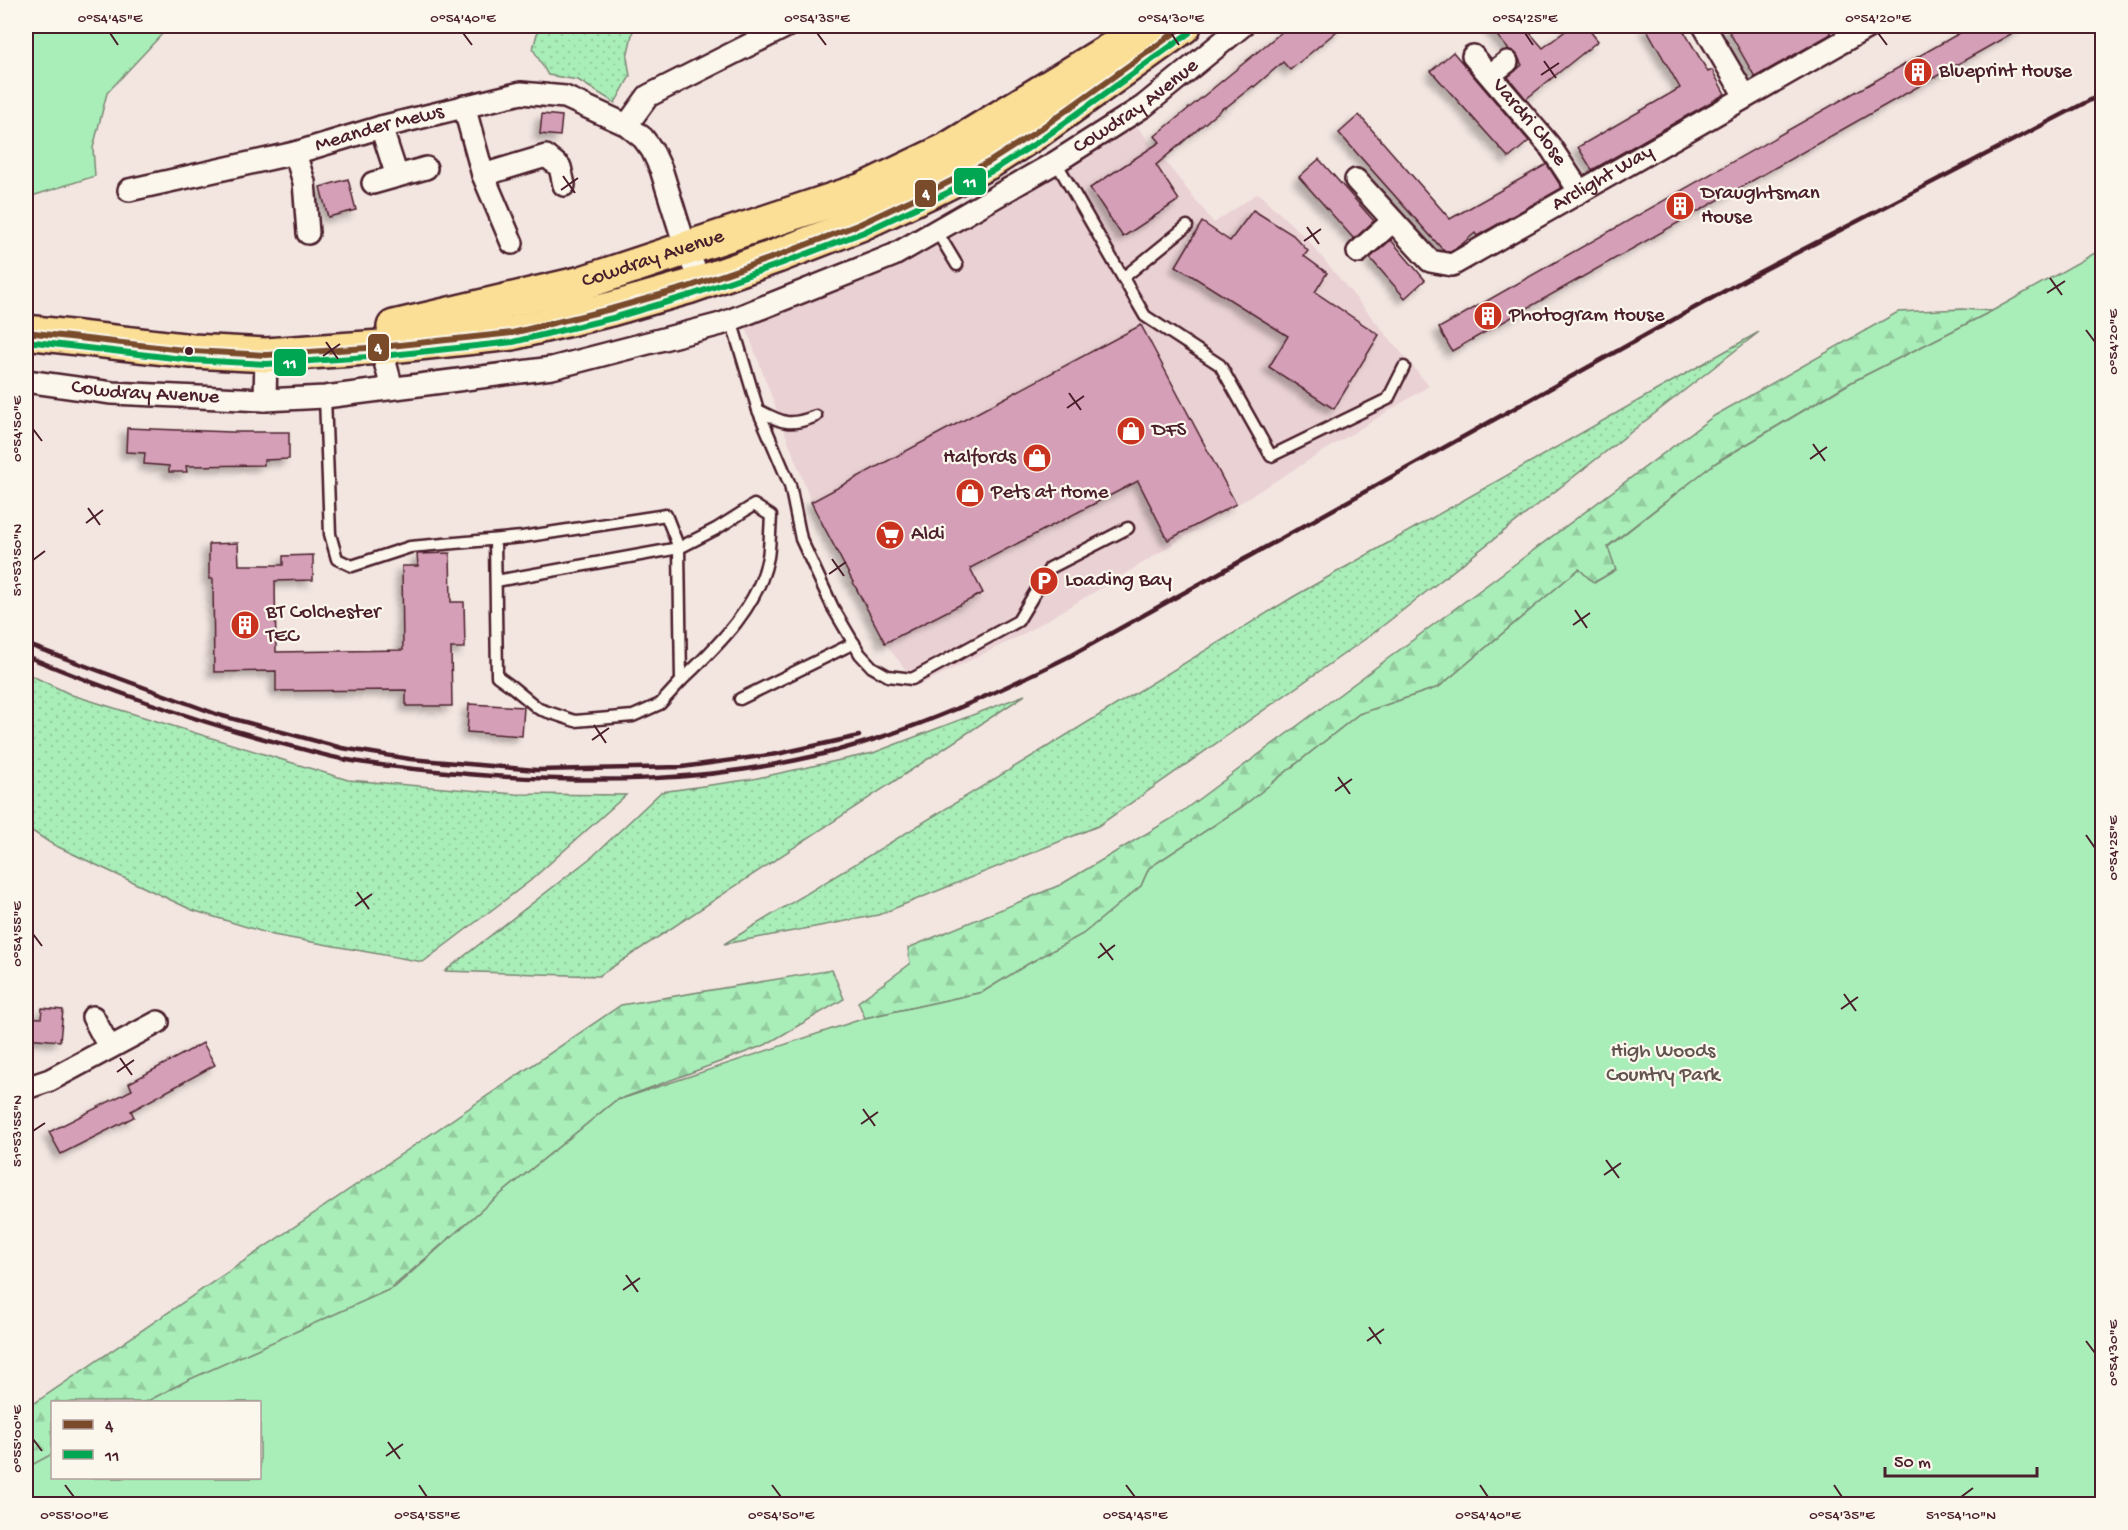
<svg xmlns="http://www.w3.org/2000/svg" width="2128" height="1530" font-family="'Gochi Hand',sans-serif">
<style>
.built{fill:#ead1d4}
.grass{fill:url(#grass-dots);stroke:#7a8672;stroke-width:1.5}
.forest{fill:url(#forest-firs);stroke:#7a8672;stroke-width:1.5}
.park{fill:#a9eeb9;stroke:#7a8672;stroke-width:1.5}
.building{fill:#d5a0b7;stroke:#4a1f2b;stroke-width:1.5;filter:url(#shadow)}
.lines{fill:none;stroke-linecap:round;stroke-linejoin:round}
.service-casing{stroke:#4a1f2b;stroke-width:15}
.minor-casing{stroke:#4a1f2b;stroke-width:26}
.primary-casing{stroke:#4a1f2b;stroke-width:38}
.service{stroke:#fbf7ec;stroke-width:10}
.minor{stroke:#fbf7ec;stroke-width:21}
.primary{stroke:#fbdf96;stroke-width:33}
.rail{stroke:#4a1f2b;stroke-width:4.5}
.bus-1-casing{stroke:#fbf7ec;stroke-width:10}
.bus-2-casing{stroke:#fbf7ec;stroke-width:10}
.bus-1{stroke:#7a4b2a;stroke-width:6}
.bus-2{stroke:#00a651;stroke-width:6}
.ticks{fill:none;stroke:#4a1f2b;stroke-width:2}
.bus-dot{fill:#4a1f2b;stroke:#fbf7ec;stroke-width:2}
.labels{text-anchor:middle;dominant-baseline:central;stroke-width:4.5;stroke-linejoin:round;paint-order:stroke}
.poi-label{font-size:21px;fill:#4a1f2b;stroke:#fbf7ec;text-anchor:start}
.street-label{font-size:21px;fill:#4a1f2b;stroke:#fbf7ec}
.park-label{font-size:21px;fill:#62534e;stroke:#fbf7ec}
.line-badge{stroke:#fbf7ec;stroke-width:2}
.badge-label{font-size:16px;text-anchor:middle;font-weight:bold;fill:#fff}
.neatline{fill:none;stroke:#4a1f2b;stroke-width:2}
.ticks-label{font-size:15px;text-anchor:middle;fill:#4a1f2b}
</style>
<defs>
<pattern id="grass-dots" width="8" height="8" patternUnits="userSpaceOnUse" patternTransform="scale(1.5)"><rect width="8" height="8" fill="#a9eeb9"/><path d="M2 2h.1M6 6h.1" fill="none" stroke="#93cc9f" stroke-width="1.8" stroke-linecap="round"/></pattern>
<pattern id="forest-firs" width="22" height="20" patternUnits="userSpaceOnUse" patternTransform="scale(1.5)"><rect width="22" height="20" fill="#a9eeb9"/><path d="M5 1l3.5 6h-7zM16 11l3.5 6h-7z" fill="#93cc9f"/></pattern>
<filter id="shadow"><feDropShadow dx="-5.5" dy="5.5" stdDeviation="3" flood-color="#0004"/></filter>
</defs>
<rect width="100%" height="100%" fill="#f3e6e1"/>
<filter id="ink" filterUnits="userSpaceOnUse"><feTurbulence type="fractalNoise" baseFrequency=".0167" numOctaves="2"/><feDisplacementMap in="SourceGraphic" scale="12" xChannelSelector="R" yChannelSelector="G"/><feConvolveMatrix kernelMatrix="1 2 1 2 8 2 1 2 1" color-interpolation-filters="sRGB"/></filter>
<g filter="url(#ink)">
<polygon class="built" points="1136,125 1214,223 1258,193 1306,238 1429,386 1133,569 1020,636 918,686 885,643 811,502 746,328 1056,176"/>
<g class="grass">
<polygon points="539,26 634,26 627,57 630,76 615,103 578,80 548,75 533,49"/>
<polygon points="1759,332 1371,635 1098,826 878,915 724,944 1293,597"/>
<polygon points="26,673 72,695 348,780 515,794 626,795 530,881 423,962 273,935 192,910 52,844 26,827"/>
<polygon points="1025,695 599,976 445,971 593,856 661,792 753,779 873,753"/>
</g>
<g class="forest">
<polygon points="1962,309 1992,311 1846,385 1718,461 1608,546 1616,570 1593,583 1579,569 1439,687 1359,714 1242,807 1149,868 1141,886 1083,934 1028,964 983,992 865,1018 858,1002 910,964 908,948 1060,885 1176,816 1714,416 1898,312"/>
<polygon points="832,970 844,999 765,1045 615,1101 485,1207 260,1402 52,1402 52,1478 26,1504 26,1409 621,1005"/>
</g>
<g class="park">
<polygon points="26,26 175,26 163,33 107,93 93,148 95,176 26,198"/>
<polygon points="2102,249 2102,1504 26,1504 26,1468 52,1454 52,1478 260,1478 260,1402 146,1402 186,1381 395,1287 485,1207 615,1101 865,1018 983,992 1028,964 1083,934 1141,886 1149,868 1242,807 1359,714 1439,687 1579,569 1594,583 1616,570 1608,547 1714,464 1852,382 1992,311"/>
</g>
<g class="building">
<polygon points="1289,26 1343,26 1290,70 1283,62 1254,87 1253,86 1225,108 1224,107 1156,165 1179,200 1123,237 1090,188 1160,142 1155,136"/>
<polygon points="1489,26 1524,26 1543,48 1572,26 1586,26 1598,41 1526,99 1508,77 1522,65 1517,55 1509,50"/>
<polygon points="1645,26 1681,26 1708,72 1712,70 1725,94 1592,170 1578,147 1680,88"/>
<polygon points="1726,26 1826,26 1831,34 1755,77"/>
<polygon points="1972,26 2025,26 1452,351 1439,328"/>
<polygon points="1453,52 1529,141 1509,158 1431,71"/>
<polygon points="542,114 562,116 560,136 540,134"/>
<polygon points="1359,115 1450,219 1547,164 1562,188 1477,236 1475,233 1462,244 1450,252 1443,250 1339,133"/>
<polygon points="1319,159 1374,221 1354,239 1299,177"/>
<polygon points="348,179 356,210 328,217 320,187"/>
<polygon points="1253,210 1293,235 1308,251 1304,256 1327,273 1315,292 1379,335 1334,409 1269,367 1288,336 1176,266 1202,222 1230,241"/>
<polygon points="1391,240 1425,280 1405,298 1370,258"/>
<polygon points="1141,325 1236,504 1168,540 1138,481 970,568 983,593 885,643 811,502"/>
<polygon points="127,428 231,432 289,432 289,459 264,460 264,465 186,466 187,472 169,472 169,466 144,464 145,453 126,452"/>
<polygon points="238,543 239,565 283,565 283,556 313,555 313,580 275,581 276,652 403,650 402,566 418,566 417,554 450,553 451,602 464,602 465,648 451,648 452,706 406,706 406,690 276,691 276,671 214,672 213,579 209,579 209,544"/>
<polygon points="469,704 524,707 522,736 467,732"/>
<polygon points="42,1008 63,1010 60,1041 26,1038 26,1017 41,1018"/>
<polygon points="203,1043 215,1065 131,1111 134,1117 61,1154 49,1132 132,1090 129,1083"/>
</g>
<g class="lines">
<g class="service-casing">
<g id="service">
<polyline points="1056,162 1145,316 1220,365 1271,456 1388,399 1404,367"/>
<polyline points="936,230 957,265"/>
<polyline points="1123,278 1187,226"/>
<polyline points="731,320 758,410 790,485 801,539 833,608 860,654 872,667 888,676 912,679 1018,621 1050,568 1128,528"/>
<polyline points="325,397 330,534 337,559 352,566 410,547 522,537 666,515 679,548 681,681 660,704 633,716 575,721 539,709 511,686 497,676 495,540"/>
<path d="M758,410C783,423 789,427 816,416"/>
<path d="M496,581L679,548L716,529L754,505L771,516C770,530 770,544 768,557C759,607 716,647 681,681"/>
<polyline points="740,699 854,643"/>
</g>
</g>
<g class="minor-casing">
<g id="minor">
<polyline points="1704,26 1745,96"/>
<path id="s1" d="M1473,56L1549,145L1580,192"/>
<polyline points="1490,75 1507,62"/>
<polyline points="464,106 483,175 512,243"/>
<polyline points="627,125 648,96 787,26"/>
<polyline points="381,127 397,176"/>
<polyline points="295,153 304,182 308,233"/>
<polyline points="483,175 546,156 560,167 564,185"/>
<path id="s2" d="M1356,180L1430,261L1452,265L1870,26"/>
<polyline points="373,183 426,168"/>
<path id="s3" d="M129,190L295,153L381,127L521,93L565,97L627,125L643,138L652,150L661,169L686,249L701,283"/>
<polyline points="1358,252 1393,221"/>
<polyline points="381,347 392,388"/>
<path id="s4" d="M26,381L112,393L265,400L325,397L552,368L721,324L894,255L1056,162L1144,106L1242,26"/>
<polyline points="265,400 266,355"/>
<polyline points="93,1017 109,1047"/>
<polyline points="26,1088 50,1080 158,1022"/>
</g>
</g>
<g class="primary-casing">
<g id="primary">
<path id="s5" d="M394,327L582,283L863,190L945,151L1149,26"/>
<polyline points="26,332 192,351 266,355 381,347 512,333 611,309 688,287 777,256 860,224 941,186 989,162 1036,132 1184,26"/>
</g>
</g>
<use href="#service" class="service"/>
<use href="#minor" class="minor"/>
<use href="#primary" class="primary"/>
<g class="rail">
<polyline points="26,644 219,715 342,748 410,759 536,770 682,767 777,754 859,736"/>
<path d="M26,656C108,690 192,720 279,743C300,748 321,755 342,759C383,767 426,770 467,774C589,784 712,783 831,752C916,730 996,693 1074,654L1748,278L2102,94"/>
</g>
<g class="bus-1-casing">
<polyline id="bus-1" points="26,332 192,351 266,355 381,347 512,333 611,309 688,287 777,256 860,224 941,186 989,162 1036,132 1184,26"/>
</g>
<g class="bus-2-casing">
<polyline id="bus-2" points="26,341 191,360 267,364 382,356 513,342 613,318 691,295 780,264 864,232 945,194 994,170 1041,140 1189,33"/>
</g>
<use href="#bus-1" class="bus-1"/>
<use href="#bus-2" class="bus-2"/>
</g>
</g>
<path class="ticks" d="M110,33L118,45M463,33L472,45M817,33L826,45M1171,33L1179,45M1525,33L1533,45M1878,33L1887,45M1544,61L1556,78M1541,75L1559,63M563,176L575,193M561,190L578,178M1307,227L1319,244M1304,241L1321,229M2050,278L2062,295M2047,293L2065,281M2086,330L2095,342M326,342L338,359M323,356L340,344M1069,393L1081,410M1067,408L1084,396M33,429L42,441M1813,444L1825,461M1810,459L1827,447M88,508L100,525M86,523L103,510M832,559L844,576M33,560L45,551M829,574L846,562M1575,610L1587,628M1573,625L1590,613M594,725L606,743M592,740L609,728M1338,777L1350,794M1335,791L1352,779M2086,835L2095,848M357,892L369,909M355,906L372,894M33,934L42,946M1100,943L1113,960M1098,958L1115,945M1844,994L1856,1011M1841,1009L1858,997M120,1058L132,1075M117,1072L134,1060M863,1109L875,1126M861,1124L878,1112M33,1131L45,1123M1606,1160L1619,1178M1604,1175L1621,1163M626,1275L638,1292M623,1290L640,1278M1369,1327L1381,1344M1367,1341L1384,1329M2086,1341L2095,1353M33,1439L42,1451M388,1442L400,1459M386,1456L403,1444M65,1485L74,1497M419,1485L427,1497M772,1485L781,1497M1126,1485L1135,1497M1480,1485L1488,1497M1834,1485L1842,1497M1961,1497L1973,1488"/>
<defs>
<g id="building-disc" transform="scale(1.5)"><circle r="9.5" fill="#c8321e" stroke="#fbf7ec"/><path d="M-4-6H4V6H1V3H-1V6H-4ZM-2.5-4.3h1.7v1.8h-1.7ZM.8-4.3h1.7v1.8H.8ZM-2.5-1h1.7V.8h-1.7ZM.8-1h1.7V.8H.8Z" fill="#fff"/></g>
<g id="shop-disc" transform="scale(1.5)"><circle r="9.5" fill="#c8321e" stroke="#fbf7ec"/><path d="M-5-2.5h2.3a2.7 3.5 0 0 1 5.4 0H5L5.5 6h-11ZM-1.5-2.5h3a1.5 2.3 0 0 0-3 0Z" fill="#fff"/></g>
<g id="supermarket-disc" transform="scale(1.5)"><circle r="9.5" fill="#c8321e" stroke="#fbf7ec"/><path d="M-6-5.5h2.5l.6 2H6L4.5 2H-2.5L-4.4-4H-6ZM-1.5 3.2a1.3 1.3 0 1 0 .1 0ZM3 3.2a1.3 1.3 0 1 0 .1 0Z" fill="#fff"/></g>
<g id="parking-disc" transform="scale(1.5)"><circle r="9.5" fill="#c8321e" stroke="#fbf7ec"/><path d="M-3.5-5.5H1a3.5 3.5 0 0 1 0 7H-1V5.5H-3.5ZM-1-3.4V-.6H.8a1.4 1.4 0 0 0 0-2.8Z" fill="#fff"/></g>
</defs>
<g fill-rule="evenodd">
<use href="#building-disc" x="1918" y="72"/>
<use href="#building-disc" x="1680" y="206"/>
<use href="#building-disc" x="1488" y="316"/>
<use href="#shop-disc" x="1131" y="431"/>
<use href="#shop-disc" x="1037" y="458"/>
<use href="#shop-disc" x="970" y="493"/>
<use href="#supermarket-disc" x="890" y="535"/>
<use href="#parking-disc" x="1044" y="581"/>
<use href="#building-disc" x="245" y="625"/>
</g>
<circle class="bus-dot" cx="189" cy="351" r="5"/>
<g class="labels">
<g class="poi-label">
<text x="1939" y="72">Blueprint House</text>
<text x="1701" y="194">Draughtsman<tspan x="1701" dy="24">House</tspan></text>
<text x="1509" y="316">Photogram House</text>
<text x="1152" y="431">DFS</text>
<text x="1016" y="458" text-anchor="end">Halfords</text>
<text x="991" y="493">Pets at Home</text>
<text x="911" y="535">Aldi</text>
<text x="1065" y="581">Loading Bay</text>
<text x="266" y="613">BT Colchester<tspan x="266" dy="24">TEC</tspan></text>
</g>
<g class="street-label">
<text stroke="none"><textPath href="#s4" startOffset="1174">Cowdray Avenue</textPath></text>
<text stroke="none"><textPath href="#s1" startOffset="87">Vardri Close</textPath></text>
<text stroke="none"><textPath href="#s3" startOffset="258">Meander Mews</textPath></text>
<text stroke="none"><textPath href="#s2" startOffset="306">Arclight Way</textPath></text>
<text stroke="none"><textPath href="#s5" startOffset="268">Cowdray Avenue</textPath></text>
<text stroke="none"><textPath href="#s4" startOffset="120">Cowdray Avenue</textPath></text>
</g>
<g class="park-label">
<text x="1663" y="1052">High Woods<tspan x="1663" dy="24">Country Park</tspan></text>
</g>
</g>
<g class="line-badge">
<rect x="953" y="167" width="34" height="29" rx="6" fill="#00a651"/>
<rect x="914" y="179" width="23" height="29" rx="6" fill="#7a4b2a"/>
<rect x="367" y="333" width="23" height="29" rx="6" fill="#7a4b2a"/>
<rect x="273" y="348" width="34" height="29" rx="6" fill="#00a651"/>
</g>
<g class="badge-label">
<text x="970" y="187">11</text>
<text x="926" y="199">4</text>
<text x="378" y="353">4</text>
<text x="290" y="368">11</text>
</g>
<rect width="2128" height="1530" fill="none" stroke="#fbf7ec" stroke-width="66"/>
<rect x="51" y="1401" width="210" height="78" fill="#fbf7ec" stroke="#b4a19f" stroke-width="1.5"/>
<rect x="63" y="1420" width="30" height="9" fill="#7a4b2a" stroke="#b4a19f" stroke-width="1.5"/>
<text x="105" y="1431" font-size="18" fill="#4a1f2b">4</text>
<rect x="63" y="1450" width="30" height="9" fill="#00a651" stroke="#b4a19f" stroke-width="1.5"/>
<text x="105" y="1461" font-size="18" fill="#4a1f2b">11</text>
<path d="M1885 1467v9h152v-9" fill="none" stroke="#4a1f2b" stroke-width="3"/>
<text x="1894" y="1467" font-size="18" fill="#4a1f2b" stroke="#fbf7ec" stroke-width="4.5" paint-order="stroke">50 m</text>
<rect x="33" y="33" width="2062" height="1464" class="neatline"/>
<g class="ticks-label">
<text x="110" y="22">0°54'45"E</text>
<text x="463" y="22">0°54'40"E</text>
<text x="817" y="22">0°54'35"E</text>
<text x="1171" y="22">0°54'30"E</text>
<text x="1525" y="22">0°54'25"E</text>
<text x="1878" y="22">0°54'20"E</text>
<text transform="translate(2112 342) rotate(-90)" y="5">0°54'20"E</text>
<text transform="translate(16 429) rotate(-90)" y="5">0°54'50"E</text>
<text transform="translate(16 560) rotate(-90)" y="5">51°53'50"N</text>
<text transform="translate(2112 848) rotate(-90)" y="5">0°54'25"E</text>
<text transform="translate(16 934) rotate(-90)" y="5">0°54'55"E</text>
<text transform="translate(16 1131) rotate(-90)" y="5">51°53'55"N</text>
<text transform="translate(2112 1353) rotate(-90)" y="5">0°54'30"E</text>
<text transform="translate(16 1439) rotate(-90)" y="5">0°55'00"E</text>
<text x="74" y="1519">0°55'00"E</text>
<text x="427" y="1519">0°54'55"E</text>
<text x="781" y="1519">0°54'50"E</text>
<text x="1135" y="1519">0°54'45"E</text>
<text x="1488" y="1519">0°54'40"E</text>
<text x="1842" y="1519">0°54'35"E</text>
<text x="1961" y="1519">51°54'10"N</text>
</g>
</svg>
